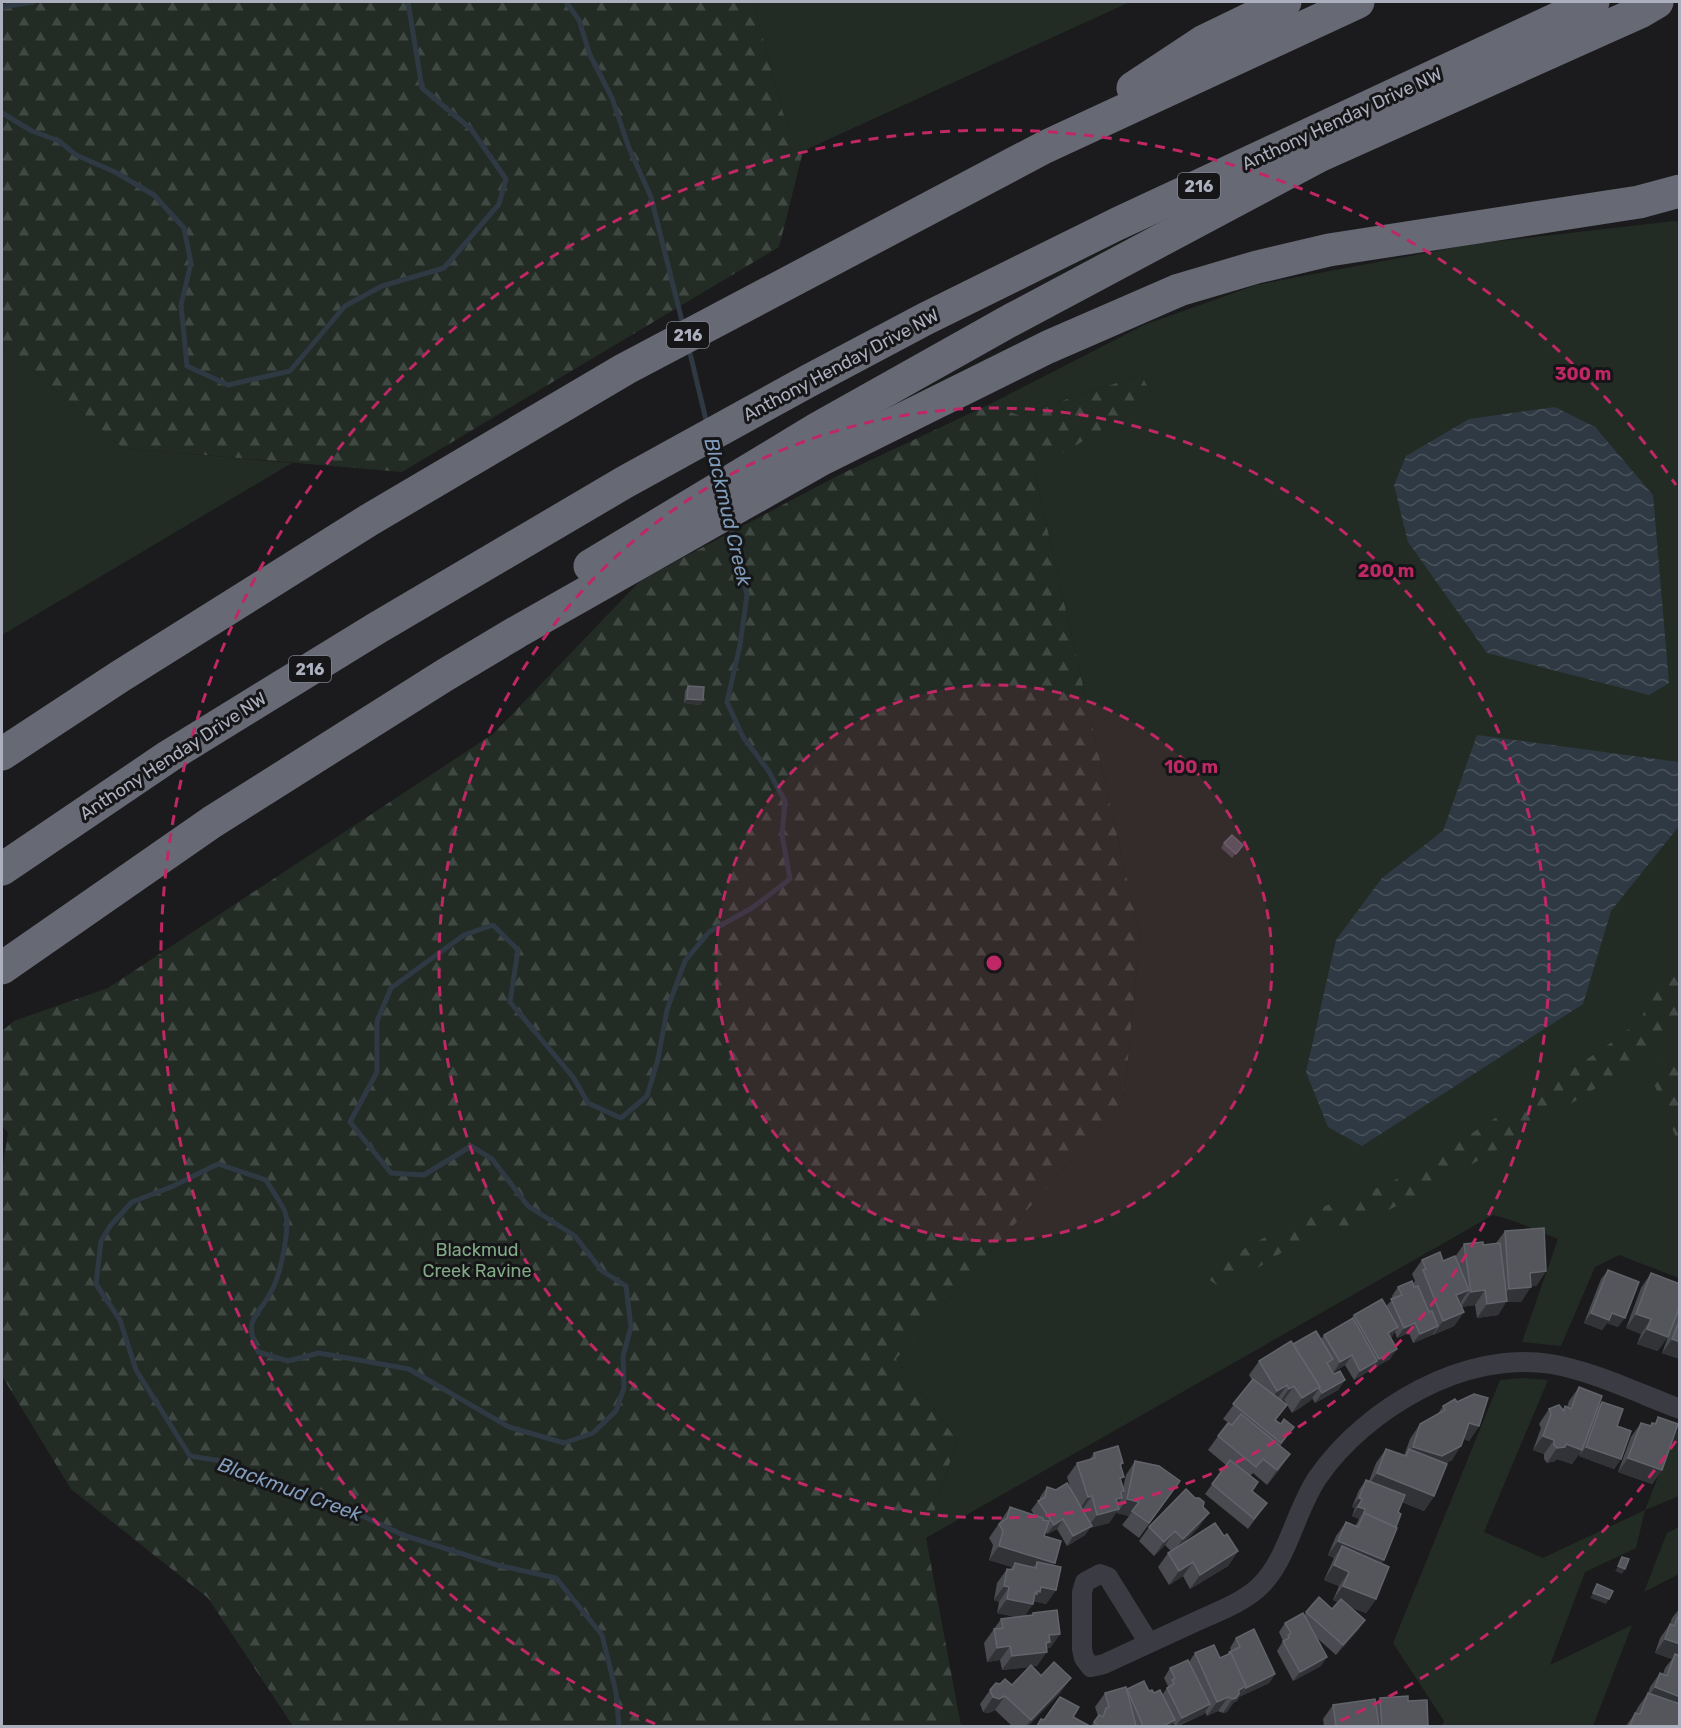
<svg xmlns="http://www.w3.org/2000/svg" width="1681" height="1728" font-family="Rubik,sans-serif">
<style>
.green{fill:#222c24}
.forest{fill:url(#forest-firs)}
.water{fill:url(#water-waves)}
.lines{fill:none;stroke-linecap:round;stroke-linejoin:round}
.stream{stroke:#2f3943;stroke-width:5}
.street{stroke:#3b3c43;stroke-width:20}
.highway{stroke:#676974;stroke-width:33}
.wall{fill:#494b50}
.shaded-wall{fill:#323337}
.building{fill:#54565c;stroke:#62646b;stroke-width:1.5}
.ring{fill:none;stroke:#c02765;stroke-width:3;stroke-dasharray:10 8}
.labels{text-anchor:middle;dominant-baseline:central;stroke-width:6;stroke-linejoin:round;paint-order:stroke}
.shield{fill:#161618;stroke:#7f828c;stroke-width:1.5}
.shield-label{font-size:16px;font-weight:bold;fill:#acb0be}
.street-label{font-size:18px;fill:#acb0be;stroke:#161618}
.park-label{font-size:18px;fill:#82aa87;stroke:#161618}
.water-label{font-size:20px;font-style:italic;fill:#819cbb;stroke:#161618}
.centre{fill:#c02765;stroke:#161618;stroke-width:3}
.ring-label{font-size:18px;text-anchor:middle;font-weight:bold;fill:#c02765;stroke:#161618;stroke-width:6;stroke-linejoin:round;paint-order:stroke}
</style>
<defs>
<pattern id="forest-firs" width="22" height="20" patternUnits="userSpaceOnUse" patternTransform="scale(1.5)"><rect width="22" height="20" fill="#222c24"/><path d="M5 1l3.5 6h-7zM16 11l3.5 6h-7z" fill="#3f4842"/></pattern>
<pattern id="water-waves" width="16" height="10" patternUnits="userSpaceOnUse" patternTransform="scale(1.5)"><rect width="16" height="10" fill="#2f3943"/><path d="M0 5q4-4 8 0t8 0" fill="none" stroke="#4a535c"/></pattern>
</defs>
<rect width="100%" height="100%" fill="#1b1b1d"/>
<g class="green">
<polygon points="753,2 1130,2 803,151 783,113"/>
<polygon points="1674,221 1679,222 1679,1278 1619,1255 1595,1267 1561,1346 1522,1342 1558,1239 1517,1222 1493,1215 926,1538 957,1440 896,1359 1124,1100 1140,936 1034,470 1155,399 1141,375 1018,415 990,404 1144,325 1256,285 1473,244"/>
<polygon points="2,344 123,448 292,463 2,635"/>
<polygon points="1522,1378 1548,1380 1484,1532 1543,1558 1645,1510 1676,1431 1679,1432 1679,1496 1645,1510 1636,1548 1585,1572 1550,1665 1632,1625 1593,1726 1442,1726 1444,1721 1393,1643 1500,1380"/>
<polygon points="1679,1527 1679,1574 1644,1592 1667,1533"/>
</g>
<g class="forest">
<polygon points="2,2 753,2 783,113 803,151 779,247 402,472 123,448 2,344"/>
<polygon points="1141,375 1155,399 1034,470 1140,936 1124,1100 896,1359 957,1440 926,1538 961,1726 293,1726 208,1598 71,1489 2,1376 2,1171 8,1133 2,1126 2,1031 14,1021 108,988 493,734 641,580 839,475 990,404 1018,415"/>
<polygon points="1674,975 1679,977 1679,1026 1676,1032 1636,1063 1498,1149 1419,1195 1366,1221 1308,1236 1256,1269 1218,1286 1204,1276 1235,1254 1313,1210 1370,1191 1410,1173 1601,1050 1641,1020 1651,991"/>
<polygon points="1679,1051 1679,1145 1648,1069"/>
</g>
<g class="water">
<polygon points="1555,407 1595,427 1653,495 1669,683 1649,695 1487,653 1408,542 1394,485 1406,456 1469,419"/>
<polygon points="1477,735 1679,762 1679,826 1611,911 1583,1004 1362,1146 1328,1127 1306,1072 1336,940 1382,878 1443,831"/>
</g>
<g class="lines">
<g class="stream">
<polyline points="566,2 579,20 590,55 612,98 629,148 651,197 683,325"/>
<polyline points="2,7 33,2"/>
<polyline points="2,113 32,131 59,141 76,155 115,172 154,195 184,228 191,263 181,305 187,366 228,385 290,371 345,306 382,286 444,268 499,204 506,179 471,129 422,88 408,2"/>
<polyline points="689,349 707,424"/>
<polyline points="711,445 719,477"/>
<path d="M619,1726L616,1692L602,1635L556,1578L497,1565L403,1535L333,1502L221,1461L190,1456L136,1370L120,1320L96,1284L101,1241L110,1226L132,1202L171,1187L218,1164L266,1180C272,1190 280,1201 285,1212C291,1228 280,1275 272,1290C259,1317 242,1317 258,1352L288,1361L319,1353L409,1369L509,1427L564,1443L593,1433L616,1411L624,1388L623,1356L631,1327L626,1286L602,1271L575,1236L528,1206L492,1159L471,1146L424,1175L391,1173L350,1122L377,1072V1021L391,988L464,935L493,925L518,950L510,1002L573,1077L588,1103L621,1118L647,1096L658,1059L667,1010L685,961L709,932L752,908L790,879L782,835L785,801L768,770L743,737L727,702L740,645L747,595L730,524"/>
</g>
<path class="street" d="M1149,1643L1108,1577L1100,1574L1085,1582L1082,1592V1649L1084,1658L1091,1667L1104,1664C1134,1650 1164,1636 1195,1622C1216,1612 1240,1604 1258,1588C1288,1561 1295,1510 1318,1477C1366,1408 1465,1350 1551,1364C1593,1371 1640,1394 1680,1409"/>
<g class="highway">
<polyline points="1133,88 1204,41 1285,2"/>
<polyline points="590,566 817,429 1013,319 1319,156 1640,12 1657,2"/>
<polyline points="2,754 119,677 369,520 625,369 1045,147 1358,2"/>
<polyline points="2,869 169,756 377,628 625,482 810,380 925,319 1117,224 1593,2"/>
<polyline points="2,968 212,822 445,675 517,632 822,459 1048,347 1179,290 1257,267 1329,250 1639,202 1680,191"/>
</g>
</g>
<g class="wall">
<polygon points="688,686 703,700 700,705 684,703 685,691"/>
<polygon points="1224,843 1243,845 1232,858 1221,848"/>
<polygon points="1505,1231 1546,1271 1536,1286 1531,1286 1521,1302 1506,1302 1498,1315 1477,1318 1475,1305 1461,1307 1461,1301 1460,1303 1464,1312 1454,1326 1433,1335 1433,1334 1432,1335 1413,1343 1409,1333 1397,1338 1395,1332 1390,1338 1390,1359 1372,1369 1372,1368 1371,1370 1354,1380 1345,1365 1334,1372 1329,1365 1329,1366 1334,1374 1345,1380 1338,1390 1315,1403 1312,1398 1310,1401 1292,1413 1284,1400 1282,1401 1276,1420 1281,1424 1294,1427 1280,1446 1280,1469 1267,1485 1253,1473 1250,1476 1252,1491 1267,1503 1248,1529 1205,1494 1226,1465 1208,1450 1218,1436 1232,1425 1223,1419 1252,1380 1249,1375 1259,1361 1293,1345 1321,1339 1324,1335 1350,1320 1354,1315 1386,1306 1393,1299 1392,1296 1398,1287 1413,1284 1415,1281 1412,1274 1422,1260 1443,1261 1455,1257 1464,1244 1483,1245 1496,1243"/>
<polygon points="1608,1270 1618,1327 1607,1323 1602,1330 1584,1323 1601,1279"/>
<polygon points="1651,1273 1658,1351 1637,1344 1641,1334 1626,1328 1641,1288"/>
<polygon points="1680,1309 1680,1359 1662,1353 1677,1313"/>
<polygon points="1579,1387 1598,1406 1602,1402 1617,1426 1621,1459 1614,1469 1579,1456 1581,1451 1572,1464 1557,1459 1555,1461 1547,1463 1544,1459 1544,1454 1533,1450 1541,1428 1539,1424 1549,1409 1563,1410 1565,1406 1567,1407 1569,1401"/>
<polygon points="1457,1402 1479,1426 1469,1441 1464,1439 1452,1460 1445,1464 1434,1496 1424,1511 1402,1502 1384,1560 1381,1564 1376,1599 1366,1613 1350,1607 1365,1620 1358,1630 1336,1655 1317,1638 1321,1666 1293,1681 1277,1651 1283,1641 1279,1632 1285,1623 1304,1615 1319,1597 1332,1609 1338,1602 1333,1600 1339,1586 1324,1580 1334,1558 1328,1555 1336,1536 1346,1522 1355,1526 1357,1523 1359,1519 1352,1516 1355,1508 1352,1507 1359,1490 1366,1480 1369,1481 1376,1463 1386,1449 1404,1456 1410,1439 1420,1424 1437,1415 1443,1406"/>
<polygon points="1658,1417 1662,1470 1652,1484 1618,1472 1631,1437 1641,1423 1650,1426 1652,1423 1654,1424"/>
<polygon points="1094,1453 1123,1463 1121,1466 1121,1481 1123,1488 1126,1475 1135,1461 1180,1481 1139,1538 1122,1525 1129,1516 1117,1513 1117,1511 1109,1523 1090,1528 1085,1535 1067,1546 1057,1529 1047,1534 1046,1532 1044,1536 1055,1563 1053,1566 1056,1590 1046,1604 1033,1601 1024,1616 1031,1616 1033,1613 1060,1634 1050,1648 1046,1648 1037,1666 1032,1666 1061,1692 1028,1726 1012,1726 995,1710 989,1713 983,1712 980,1704 990,1690 1012,1685 1029,1667 1002,1670 1000,1660 987,1662 984,1643 1001,1619 1017,1617 997,1613 999,1602 994,1600 997,1583 1007,1569 1010,1569 1012,1567 989,1560 993,1545 989,1538 1010,1507 1034,1515 1031,1510 1038,1501 1040,1499 1040,1497 1047,1487 1056,1490 1071,1490 1067,1477 1077,1463 1090,1459"/>
<polygon points="1149,1527 1199,1527 1183,1543 1224,1536 1238,1551 1228,1566 1190,1589 1183,1576 1169,1585 1158,1567 1168,1553 1171,1551 1165,1545 1154,1556 1139,1541"/>
<polygon points="1680,1608 1680,1726 1626,1726 1635,1713 1638,1707 1648,1693 1650,1687 1660,1673 1663,1674 1665,1668 1672,1659 1655,1653 1660,1638 1670,1624 1672,1618"/>
<polygon points="1236,1638 1275,1674 1269,1683 1239,1697 1237,1701 1234,1702 1227,1712 1223,1713 1218,1711 1207,1716 1205,1712 1204,1714 1178,1726 1175,1726 1173,1723 1171,1726 1091,1726 1098,1716 1095,1707 1105,1693 1127,1689 1149,1691 1163,1694 1168,1686 1164,1678 1170,1668 1189,1662 1195,1653 1220,1658 1227,1655 1231,1651 1230,1648"/>
<polygon points="1380,1698 1408,1701 1428,1726 1324,1726 1323,1719 1333,1705 1376,1704"/>
</g>
<g class="shaded-wall">
<polygon points="687,699 703,700 700,705 684,703"/>
<polygon points="1546,1271 1536,1286 1520,1287 1530,1273"/>
<polygon points="1531,1287 1521,1302 1506,1302 1498,1315 1477,1318 1487,1304 1499,1302 1509,1289"/>
<polygon points="1469,1290 1459,1304 1456,1295"/>
<polygon points="1485,1290 1475,1305 1461,1307 1471,1292"/>
<polygon points="1464,1312 1454,1326 1433,1335 1443,1321"/>
<polygon points="1591,1313 1612,1313 1625,1318 1618,1327 1607,1323 1602,1330 1584,1323"/>
<polygon points="1636,1314 1651,1319 1641,1334 1626,1328"/>
<polygon points="1415,1323 1409,1333 1397,1338 1404,1328"/>
<polygon points="1438,1326 1432,1335 1413,1343 1420,1334"/>
<polygon points="1398,1327 1392,1337 1381,1343 1388,1333"/>
<polygon points="1647,1329 1668,1337 1658,1351 1637,1344"/>
<polygon points="1672,1339 1680,1342 1680,1359 1662,1353"/>
<polygon points="1397,1349 1390,1359 1372,1369 1379,1359"/>
<polygon points="1352,1355 1345,1365 1334,1372 1340,1362"/>
<polygon points="1377,1361 1371,1370 1354,1380 1360,1371"/>
<polygon points="1345,1380 1338,1390 1315,1403 1322,1393"/>
<polygon points="1287,1385 1277,1399 1268,1405 1277,1391"/>
<polygon points="1294,1386 1284,1400 1279,1403 1289,1389"/>
<polygon points="1320,1387 1310,1401 1292,1413 1302,1398"/>
<polygon points="1469,1423 1479,1426 1469,1441 1459,1437"/>
<polygon points="1543,1436 1554,1440 1544,1454 1533,1450"/>
<polygon points="1566,1444 1582,1450 1572,1464 1557,1459 1555,1461 1547,1463 1557,1448"/>
<polygon points="1461,1446 1452,1460 1432,1471 1403,1461 1413,1447"/>
<polygon points="1586,1447 1621,1459 1614,1469 1579,1456"/>
<polygon points="1290,1454 1280,1469 1267,1485 1277,1470"/>
<polygon points="1628,1458 1662,1470 1652,1484 1618,1472"/>
<polygon points="1377,1473 1434,1496 1424,1511 1367,1487"/>
<polygon points="1124,1491 1119,1499 1122,1498 1114,1510 1119,1509 1109,1523 1090,1528 1085,1535 1067,1546 1073,1536 1087,1528 1097,1515 1121,1492"/>
<polygon points="1092,1496 1082,1510 1078,1511 1088,1497"/>
<polygon points="1359,1498 1362,1499 1355,1508 1352,1507"/>
<polygon points="1127,1499 1139,1502 1129,1516 1117,1513"/>
<polygon points="1358,1507 1365,1509 1359,1519 1352,1516"/>
<polygon points="1209,1513 1199,1527 1173,1553 1183,1539"/>
<polygon points="1063,1519 1057,1529 1047,1534 1054,1525"/>
<polygon points="1175,1531 1165,1545 1154,1556 1164,1542"/>
<polygon points="1338,1541 1384,1560 1374,1574 1342,1546 1334,1558 1328,1555"/>
<polygon points="999,1546 1055,1563 1045,1577 1036,1568 1037,1562 1030,1573 1015,1563 1012,1567 989,1560"/>
<polygon points="1238,1551 1228,1566 1190,1589 1200,1575"/>
<polygon points="1193,1562 1183,1576 1169,1585 1179,1571"/>
<polygon points="1334,1565 1349,1572 1339,1586 1324,1580"/>
<polygon points="1618,1566 1625,1569 1622,1574 1615,1571"/>
<polygon points="1004,1586 1009,1587 999,1602 994,1600"/>
<polygon points="1343,1586 1376,1599 1366,1613 1333,1600"/>
<polygon points="1041,1587 1056,1590 1046,1604 1033,1601 1033,1604 1023,1619 997,1613 1007,1599 1035,1593"/>
<polygon points="1593,1593 1609,1599 1606,1604 1590,1598"/>
<polygon points="1365,1620 1358,1630 1336,1655 1343,1645"/>
<polygon points="1060,1634 1050,1648 1046,1649 1047,1652 1037,1666 1002,1670 1012,1656 1049,1635"/>
<polygon points="1665,1639 1680,1644 1680,1662 1675,1654 1672,1659 1655,1653"/>
<polygon points="1010,1646 1000,1660 987,1662 997,1648"/>
<polygon points="1327,1657 1321,1666 1293,1681 1300,1672"/>
<polygon points="1275,1674 1269,1683 1239,1697 1246,1688"/>
<polygon points="1071,1678 1061,1692 1028,1726 1026,1726 1031,1720"/>
<polygon points="1246,1686 1237,1701 1234,1702 1227,1712 1223,1713 1239,1690"/>
<polygon points="1655,1687 1680,1697 1680,1715 1645,1701"/>
<polygon points="1005,1696 995,1710 989,1713 983,1712 993,1697"/>
<polygon points="1228,1697 1218,1711 1207,1716 1217,1702"/>
<polygon points="1210,1704 1204,1714 1176,1726 1182,1718"/>
<polygon points="1175,1720 1171,1726 1163,1726"/>
</g>
<g class="building">
<polygon points="688,686 704,687 703,700 687,699"/>
<polygon points="1232,835 1243,845 1236,854 1224,843"/>
<polygon points="1544,1228 1546,1271 1530,1273 1531,1287 1509,1289 1505,1231"/>
<polygon points="1483,1242 1483,1245 1500,1243 1507,1301 1487,1304 1485,1290 1471,1292 1464,1244"/>
<polygon points="1440,1252 1443,1261 1455,1256 1469,1290 1456,1295 1464,1312 1443,1321 1423,1270 1426,1269 1422,1260"/>
<polygon points="1608,1270 1639,1282 1625,1318 1612,1313 1609,1320 1591,1313"/>
<polygon points="1651,1273 1680,1284 1680,1306 1668,1337 1647,1329 1651,1319 1636,1314"/>
<polygon points="1412,1281 1414,1287 1418,1286 1429,1312 1432,1311 1438,1326 1420,1334 1415,1323 1404,1328 1391,1299 1402,1295 1398,1287"/>
<polygon points="1382,1299 1398,1327 1388,1333 1397,1349 1379,1359 1354,1315"/>
<polygon points="1353,1318 1377,1361 1360,1371 1352,1355 1340,1362 1324,1335"/>
<polygon points="1680,1319 1680,1342 1672,1339"/>
<polygon points="1316,1331 1333,1359 1327,1363 1334,1374 1340,1371 1345,1380 1322,1393 1319,1388 1320,1387 1293,1344"/>
<polygon points="1291,1341 1320,1387 1302,1398 1294,1386 1289,1389 1287,1385 1277,1391 1259,1361"/>
<polygon points="1253,1379 1287,1405 1275,1420 1281,1424 1284,1419 1294,1427 1281,1443 1233,1404"/>
<polygon points="1579,1387 1602,1396 1582,1450 1566,1444 1565,1447 1557,1448 1554,1445 1554,1440 1543,1436 1551,1414 1549,1409 1559,1405 1564,1411 1565,1406 1571,1409"/>
<polygon points="1474,1394 1488,1398 1479,1426 1469,1423 1461,1446 1442,1456 1413,1447 1420,1424 1445,1410 1443,1406 1455,1399 1457,1402"/>
<polygon points="1602,1402 1623,1409 1617,1426 1631,1431 1621,1459 1586,1447"/>
<polygon points="1241,1414 1290,1454 1277,1470 1263,1459 1256,1467 1218,1436 1228,1423 1232,1425"/>
<polygon points="1658,1417 1678,1424 1662,1470 1628,1458 1641,1423 1651,1426 1652,1423 1656,1424"/>
<polygon points="1118,1446 1123,1463 1120,1464 1124,1477 1120,1478 1124,1491 1121,1492 1122,1498 1116,1499 1119,1509 1097,1515 1092,1496 1088,1497 1077,1463 1095,1458 1094,1453"/>
<polygon points="1386,1449 1406,1456 1409,1449 1447,1464 1434,1496 1377,1473"/>
<polygon points="1230,1460 1258,1482 1252,1491 1267,1503 1254,1519 1212,1484"/>
<polygon points="1135,1461 1159,1466 1180,1481 1149,1523 1132,1511 1139,1502 1127,1499"/>
<polygon points="1366,1480 1405,1495 1398,1512 1401,1514 1396,1527 1364,1513 1365,1509 1358,1507 1362,1499 1359,1498"/>
<polygon points="1067,1483 1092,1526 1073,1536 1063,1519 1054,1525 1038,1501 1045,1497 1047,1487 1056,1490"/>
<polygon points="1186,1489 1195,1498 1199,1498 1204,1502 1203,1507 1209,1513 1183,1539 1175,1531 1164,1542 1149,1527"/>
<polygon points="1010,1507 1043,1518 1043,1520 1049,1521 1044,1536 1061,1541 1055,1563 999,1546 1003,1531 999,1524 1007,1518"/>
<polygon points="1364,1513 1397,1528 1384,1560 1338,1541 1346,1522 1358,1527"/>
<polygon points="1215,1523 1224,1536 1227,1534 1238,1551 1200,1575 1193,1562 1179,1571 1168,1553"/>
<polygon points="1342,1546 1389,1567 1376,1599 1343,1586 1349,1572 1334,1565"/>
<polygon points="1622,1557 1629,1559 1625,1569 1618,1566"/>
<polygon points="1037,1562 1061,1567 1056,1590 1041,1587 1040,1592 1037,1591 1037,1594 1035,1593 1033,1604 1007,1599 1009,1587 1004,1586 1007,1569 1013,1570 1015,1563 1036,1568"/>
<polygon points="1597,1584 1613,1591 1609,1599 1593,1593"/>
<polygon points="1319,1597 1332,1609 1341,1599 1365,1620 1343,1645 1306,1612"/>
<polygon points="1057,1610 1060,1634 1049,1635 1050,1642 1046,1643 1047,1652 1012,1656 1010,1646 997,1648 994,1629 1003,1628 1001,1619 1033,1615 1033,1613"/>
<polygon points="1680,1612 1680,1644 1665,1639 1670,1624 1674,1626"/>
<polygon points="1303,1613 1327,1657 1300,1672 1283,1641 1289,1638 1288,1635 1291,1633 1285,1623"/>
<polygon points="1254,1629 1275,1674 1246,1688 1246,1686 1231,1653 1230,1654 1229,1652 1240,1647 1236,1638"/>
<polygon points="1214,1645 1220,1658 1231,1653 1246,1686 1239,1690 1239,1694 1236,1698 1233,1699 1228,1697 1217,1702 1195,1653"/>
<polygon points="1675,1654 1680,1656 1680,1697 1655,1687 1660,1673 1667,1676"/>
<polygon points="1188,1660 1210,1704 1182,1718 1167,1688 1174,1684 1172,1680 1175,1678 1170,1668"/>
<polygon points="1054,1662 1071,1678 1031,1720 1005,1696 999,1699 993,1697 990,1690 996,1683 1000,1684 1005,1679 1012,1685 1031,1665 1041,1676"/>
<polygon points="1144,1681 1149,1691 1152,1690 1154,1693 1160,1690 1175,1720 1163,1726 1143,1726 1127,1689"/>
<polygon points="1126,1687 1136,1726 1098,1726 1094,1722 1099,1715 1103,1717 1106,1708 1109,1707 1105,1693"/>
<polygon points="1648,1693 1680,1704 1680,1726 1630,1726 1635,1713 1640,1714"/>
<polygon points="1408,1696 1408,1701 1427,1700 1428,1726 1382,1726 1380,1698"/>
<polygon points="1060,1697 1079,1707 1073,1717 1088,1725 1088,1726 1037,1726 1041,1719 1044,1720"/>
<polygon points="1375,1699 1379,1726 1336,1726 1333,1705"/>
</g>
<circle cx="994" cy="963" r="278" fill="#c02765" fill-opacity=".12"/>
<g class="ring">
<circle cx="994" cy="963" r="278"/>
<circle cx="994" cy="963" r="555"/>
<path d="M1676 1441A833 833 0 0 1 1333 1724M655 1724A833 833 0 1 1 1676 485"/>
</g>
<g class="labels">
<g class="shield">
<rect x="1178" y="173" width="42" height="26" rx="4.5"/>
<rect x="667" y="322" width="42" height="26" rx="4.5"/>
<rect x="289" y="656" width="42" height="26" rx="4.5"/>
</g>
<g class="shield-label">
<text x="1199" y="186">216</text>
<text x="688" y="335">216</text>
<text x="310" y="669">216</text>
</g>
<g class="street-label">
<text transform="translate(1342 119) rotate(-25)">Anthony Henday Drive NW</text>
<text transform="translate(841 365) rotate(-28)">Anthony Henday Drive NW</text>
<text transform="translate(173 756) rotate(-33)">Anthony Henday Drive NW</text>
</g>
<g class="park-label">
<text x="477" y="1250">Blackmud<tspan x="477" dy="21">Creek Ravine</tspan></text>
</g>
<g class="water-label">
<text transform="translate(728 512) rotate(77)">Blackmud Creek</text>
<text transform="translate(290 1489) rotate(20)">Blackmud Creek</text>
</g>
</g>
<circle cx="994" cy="963" r="9" class="centre"/>
<g class="ring-label">
<text x="1583" y="380">300 m</text>
<text x="1386" y="577">200 m</text>
<text x="1191" y="773">100 m</text>
</g>
<rect width="1681" height="1728" fill="none" stroke="#acb0be" stroke-width="6"/>
</svg>
